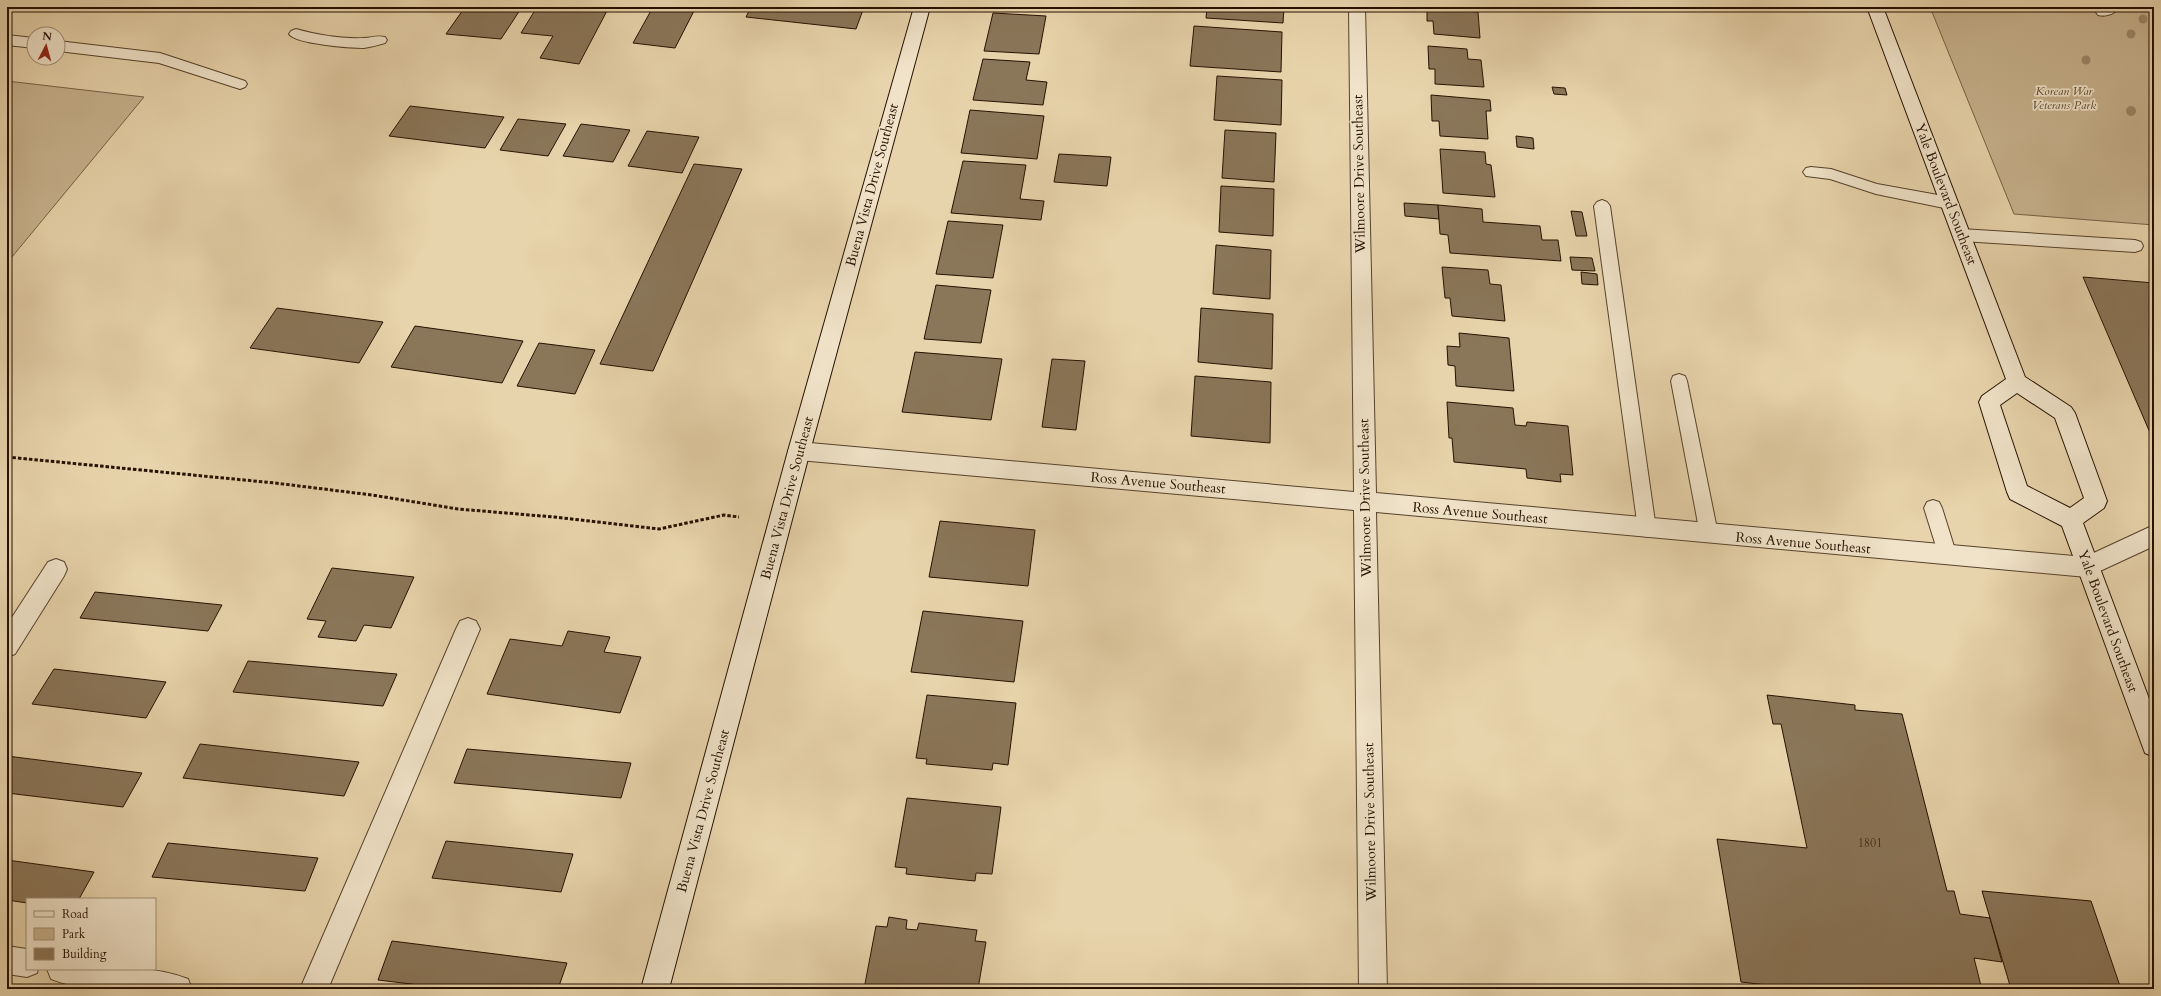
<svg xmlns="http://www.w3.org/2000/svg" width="2161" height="996" font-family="Cardo,serif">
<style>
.green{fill:#c7b38f;stroke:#766248}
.building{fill:#8a7659;stroke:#251100}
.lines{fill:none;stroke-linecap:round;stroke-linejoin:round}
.lane-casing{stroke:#56422b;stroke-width:2}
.street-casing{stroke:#56422b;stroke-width:2}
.secondary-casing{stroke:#251100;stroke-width:2}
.path{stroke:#251100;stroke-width:3;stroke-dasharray:3.5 2;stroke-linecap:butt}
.lane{fill:#f0e3c9;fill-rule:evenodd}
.street{fill:#f0e3c9;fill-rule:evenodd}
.secondary{fill:#f0e3c9;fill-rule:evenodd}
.tree{fill:#9c8869}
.labels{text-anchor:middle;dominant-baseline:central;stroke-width:3.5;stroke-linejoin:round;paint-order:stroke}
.far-park-label{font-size:12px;font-style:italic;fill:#5e4a32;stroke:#f0e3c9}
.number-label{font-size:12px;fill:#3e2a16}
.street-label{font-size:14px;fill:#251100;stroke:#f0e3c9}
</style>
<rect width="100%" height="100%" fill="#e8d4ac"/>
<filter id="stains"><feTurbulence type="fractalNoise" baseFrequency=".005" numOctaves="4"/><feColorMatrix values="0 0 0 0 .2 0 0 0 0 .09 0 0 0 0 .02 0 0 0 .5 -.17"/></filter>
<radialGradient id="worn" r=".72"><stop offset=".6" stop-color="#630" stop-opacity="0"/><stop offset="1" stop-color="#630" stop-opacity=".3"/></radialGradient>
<g class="green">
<polygon points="1930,7 2154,7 2154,225 2014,214"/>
<polygon points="7,81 144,97 7,263"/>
</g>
<g class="building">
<polygon points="217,7 252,7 249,11"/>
<polygon points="465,7 522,7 501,39 446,34"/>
<polygon points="537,7 609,7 579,64 540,58 553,36 521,33"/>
<polygon points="653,7 696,7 675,48 633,43"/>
<polygon points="751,7 864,7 856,29 746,17"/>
<polygon points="1207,7 1284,7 1283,23 1206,18"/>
<polygon points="1427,7 1465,7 1465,11 1478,12 1480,38 1434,34 1433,21 1427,21"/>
<polygon points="993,13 1046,16 1039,54 984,51"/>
<polygon points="1194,26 1282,32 1281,72 1190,66"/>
<polygon points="1428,46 1467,49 1468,59 1481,60 1484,87 1435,84 1435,69 1429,69"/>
<polygon points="983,59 1030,62 1026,80 1047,82 1043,105 973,100"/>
<polygon points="1217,76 1282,80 1281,125 1214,120"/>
<polygon points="1552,87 1565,88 1567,95 1554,94"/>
<polygon points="1431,95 1490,100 1491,111 1486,111 1488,139 1440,136 1439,121 1432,121"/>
<polygon points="410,106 504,117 485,148 389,136"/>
<polygon points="970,110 1044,116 1037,159 961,153"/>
<polygon points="518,119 566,124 548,156 500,150"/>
<polygon points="581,124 630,130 613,162 563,156"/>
<polygon points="1225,130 1276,133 1274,182 1222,178"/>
<polygon points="647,131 699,137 682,173 628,166"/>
<polygon points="1516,136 1533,138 1534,149 1517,147"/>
<polygon points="1440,149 1485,152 1486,164 1491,165 1495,197 1443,193"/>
<polygon points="1059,154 1111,157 1107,186 1054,182"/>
<polygon points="963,161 1026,165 1020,199 1044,201 1041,220 951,213"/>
<polygon points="694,164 742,169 653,371 600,364"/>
<polygon points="1221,186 1274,189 1273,236 1219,232"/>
<polygon points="1404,203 1438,205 1439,219 1405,216"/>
<polygon points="1438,205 1482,209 1483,222 1540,226 1542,240 1558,240 1561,261 1450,253 1448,235 1440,234"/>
<polygon points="1571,211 1582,212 1587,236 1576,236"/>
<polygon points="948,221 1003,225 993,278 936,274"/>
<polygon points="1216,245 1271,250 1270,299 1213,294"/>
<polygon points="1570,257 1592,258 1595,271 1572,270"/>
<polygon points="1442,267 1488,270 1490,284 1501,285 1505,321 1452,316 1450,298 1445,298"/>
<polygon points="1581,272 1597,274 1598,285 1582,284"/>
<polygon points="2083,277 2154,283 2154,442"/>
<polygon points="936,285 991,290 981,343 924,339"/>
<polygon points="277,308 383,322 359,363 250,348"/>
<polygon points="1201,308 1273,314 1272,369 1198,362"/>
<polygon points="415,326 523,341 502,383 391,367"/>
<polygon points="1459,333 1509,338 1514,391 1456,386 1455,366 1448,365 1447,346 1460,347"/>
<polygon points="539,343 595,350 575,394 517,386"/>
<polygon points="915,352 1002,359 991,420 902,412"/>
<polygon points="1052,359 1085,361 1076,430 1042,427"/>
<polygon points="1195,376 1271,382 1270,443 1191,436"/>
<polygon points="1447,402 1513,408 1515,425 1526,426 1527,422 1568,426 1573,475 1560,474 1561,482 1527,478 1526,469 1454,462 1452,438 1449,438"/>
<polygon points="940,521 1035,530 1028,586 929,577"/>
<polygon points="332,568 414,577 391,628 364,625 356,641 318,637 326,621 307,619"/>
<polygon points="95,592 222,605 208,631 80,618"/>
<polygon points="923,611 1023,621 1014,682 911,672"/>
<polygon points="568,631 610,637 604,652 641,657 620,713 487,694 510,639 562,646"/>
<polygon points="248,661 397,674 383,706 233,692"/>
<polygon points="54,669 166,682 146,718 32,704"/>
<polygon points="927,695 1016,703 1008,765 993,763 992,770 926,764 927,759 916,758"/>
<polygon points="1767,695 1855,705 1855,710 1902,714 1947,891 1954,891 1960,914 1990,918 2002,962 1974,958 1981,986 1973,985 1974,989 1801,989 1741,982 1717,839 1807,848 1781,724 1773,724"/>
<polygon points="200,744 359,762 344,796 183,778"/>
<polygon points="467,749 631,763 621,798 454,783"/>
<polygon points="7,756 142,773 123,807 7,793"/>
<polygon points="907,798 1001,807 992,874 976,873 975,881 906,874 907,868 895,867"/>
<polygon points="446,841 573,854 561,892 432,878"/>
<polygon points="168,843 318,858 305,891 152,877"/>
<polygon points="7,860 94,872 79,899 27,899 27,903 7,900"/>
<polygon points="1982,891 2091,901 2121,989 2011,989"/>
<polygon points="889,917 907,920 906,929 917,930 919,923 977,930 975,941 986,942 978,989 864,989 876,926 887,927"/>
<polygon points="392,941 567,963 558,989 452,989 378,980"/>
</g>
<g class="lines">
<g class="lane-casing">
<g id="lane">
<path d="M2102,7H2119C2115,14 2106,17 2098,15L2096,12Z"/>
<path d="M296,29C317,35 342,39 364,38C371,38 377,35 385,37L387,40L385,43C378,45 371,47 364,48C351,48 295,44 289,34L291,31Z"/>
<polygon points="7,35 34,38 34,48 7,45"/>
<polygon points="58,41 160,53 245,81 247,84 245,87 240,89 159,63 58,51"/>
<polygon points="1811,167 1831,169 1877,184 1949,197 1954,199 1957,203 1954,207 1949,209 1876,194 1830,179 1806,176 1803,172 1806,168"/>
<polygon points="1602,200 1607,202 1610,206 1656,529 1653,535 1647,537 1641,535 1638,529 1594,206 1597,202"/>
<polygon points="1961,229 2135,240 2141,242 2143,246 2141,250 2135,252 1961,241 1955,239 1953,235 1955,231"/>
<polygon points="1679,374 1685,376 1687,381 1718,534 1715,540 1709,542 1703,540 1700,534 1671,381 1673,376"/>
<polygon points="1933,500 1939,502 1942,508 1957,556 1955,562 1948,564 1941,562 1939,556 1924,508 1927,502"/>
</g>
</g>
<g class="street-casing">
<g id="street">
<polygon points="1349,7 1365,7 1376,493 2085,557 2154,525 2154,546 2087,577 1376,512 1387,989 1359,989 1354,510 799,460 791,457 788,451 791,445 799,442 1354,492"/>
<polygon points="56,559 64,562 67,569 64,576 15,654 7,657 7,625 48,562"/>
<polygon points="468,618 476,621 480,629 328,989 300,989 456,629 460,621"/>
<polygon points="7,946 27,949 27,969 38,969 37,973 27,977 7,974"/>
<path d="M47,969C92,969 145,962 188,979L192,989C147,989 94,996 51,979Z"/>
</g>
</g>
<g class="secondary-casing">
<g id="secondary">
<polygon points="914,7 930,7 810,451 669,989 641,989 788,451"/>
<path d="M1867,7H1883L2025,377L2071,407L2075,413L2107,501L2104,508L2083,523L2154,712V757L2145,753L2142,745L2062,526L2010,499L2007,492L1979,402L1982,396L2006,379ZM2017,393L2055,418L2084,498L2070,508L2027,486L2000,405Z"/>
</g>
</g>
<polyline class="path" points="7,457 275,483 372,495 458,509 554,517 659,529 724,515 739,517"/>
<use href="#lane" class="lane"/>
<use href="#street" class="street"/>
<use href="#secondary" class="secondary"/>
</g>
<g class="tree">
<circle cx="2143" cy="19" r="4.5"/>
<circle cx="2131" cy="34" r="4.5"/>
<circle cx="2086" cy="60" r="4.5"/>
<circle cx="2131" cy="111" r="5"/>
</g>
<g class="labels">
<g class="far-park-label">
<text x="2064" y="91">Korean War<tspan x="2064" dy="14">Veterans Park</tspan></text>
</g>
<g class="number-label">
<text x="1870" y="843">1801</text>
</g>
<g class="street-label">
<text transform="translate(1359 174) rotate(-91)">Wilmoore Drive Southeast</text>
<text transform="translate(872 185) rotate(-75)">Buena Vista Drive Southeast</text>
<text transform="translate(1946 194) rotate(69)">Yale Boulevard Southeast</text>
<text transform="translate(1158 483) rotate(5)">Ross Avenue Southeast</text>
<text transform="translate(787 498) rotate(-75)">Buena Vista Drive Southeast</text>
<text transform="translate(1365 498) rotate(-91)">Wilmoore Drive Southeast</text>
<text transform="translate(1480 513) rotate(5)">Ross Avenue Southeast</text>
<text transform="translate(1803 543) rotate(5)">Ross Avenue Southeast</text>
<text transform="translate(2108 621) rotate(70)">Yale Boulevard Southeast</text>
<text transform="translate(703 811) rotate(-75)">Buena Vista Drive Southeast</text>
<text transform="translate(1370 822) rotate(-91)">Wilmoore Drive Southeast</text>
</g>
</g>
<rect width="2161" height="996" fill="none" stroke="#e8d4ac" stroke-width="24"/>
<rect x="8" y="8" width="2145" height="980" fill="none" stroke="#251100" stroke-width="2"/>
<rect x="12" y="12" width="2137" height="972" fill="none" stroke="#251100"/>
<rect x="26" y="898" width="130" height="72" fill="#f0e3c9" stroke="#9f8f79"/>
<rect x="34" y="911" width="20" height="6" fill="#f0e3c9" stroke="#9f8f79"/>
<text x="62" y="918" font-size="12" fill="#251100">Road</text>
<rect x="34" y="928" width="20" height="12" fill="#c7b38f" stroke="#9f8f79"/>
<text x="62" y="938" font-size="12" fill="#251100">Park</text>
<rect x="34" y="948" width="20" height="12" fill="#8a7659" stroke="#9f8f79"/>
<text x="62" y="958" font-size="12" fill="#251100">Building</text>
<g transform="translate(46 46) rotate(6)"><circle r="19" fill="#f0e3c9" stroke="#9f8f79"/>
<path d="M0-3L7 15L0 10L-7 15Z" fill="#8f2418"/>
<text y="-6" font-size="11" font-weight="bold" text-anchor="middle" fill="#251100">N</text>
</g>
<rect width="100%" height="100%" filter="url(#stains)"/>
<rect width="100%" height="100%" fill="url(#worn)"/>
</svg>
